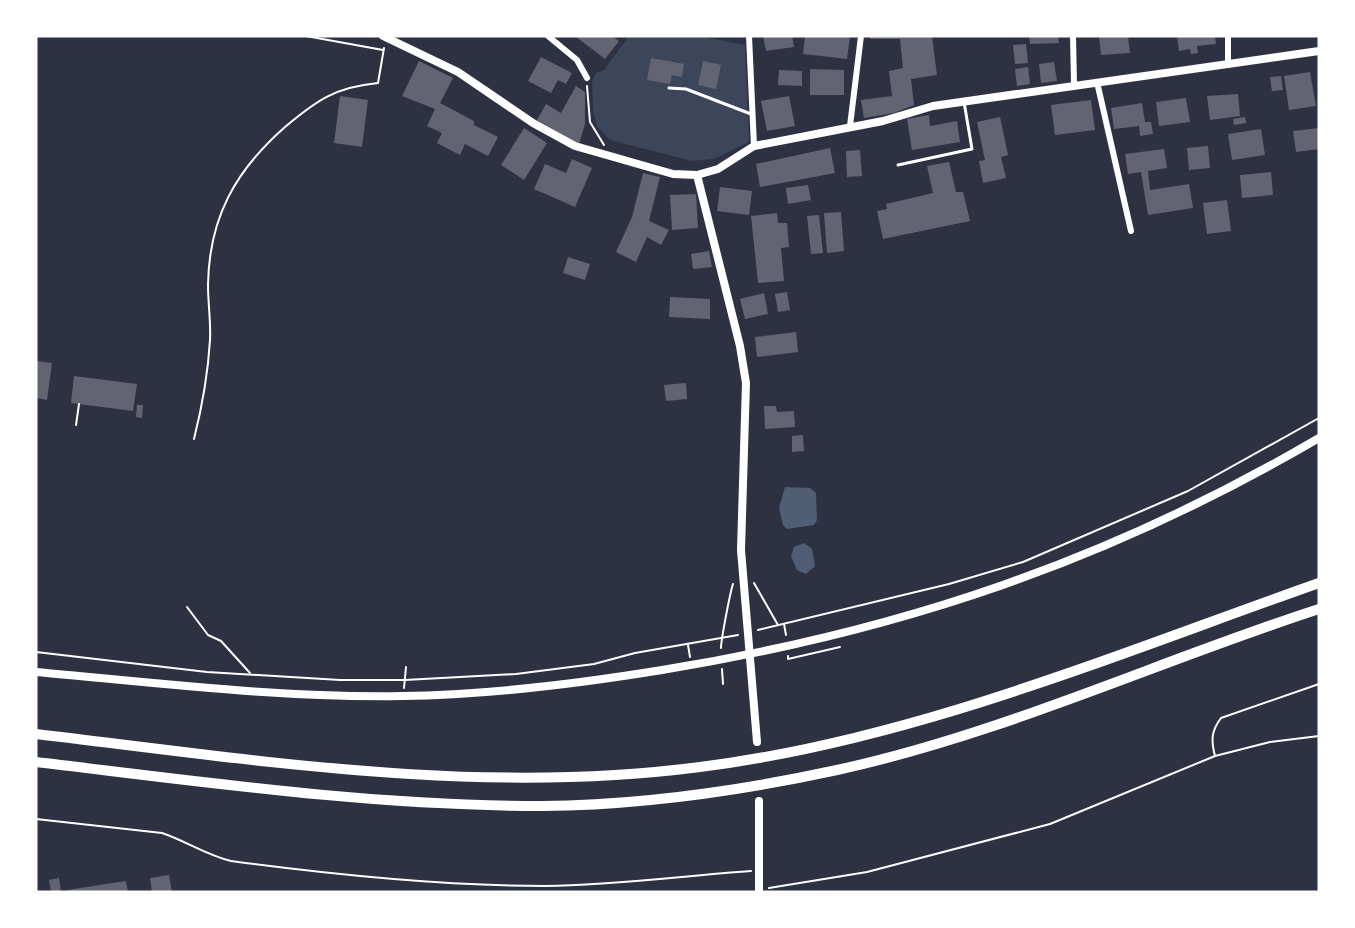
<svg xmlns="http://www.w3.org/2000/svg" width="1355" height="928" font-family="Inter,sans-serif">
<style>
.green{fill:#3c4559}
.water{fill:#4f5d75}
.building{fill:#626471}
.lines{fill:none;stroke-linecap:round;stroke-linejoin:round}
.path{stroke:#fff;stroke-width:2}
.service{stroke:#fff;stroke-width:3}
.minor{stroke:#fff;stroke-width:6}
.tertiary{stroke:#fff;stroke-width:8}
.motorway{stroke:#fff;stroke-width:10}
</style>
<rect width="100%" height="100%" fill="#2d3142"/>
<polygon class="green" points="629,36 698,36 745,45 749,142 714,159 692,161 610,140 597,127 593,111 592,81 596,73 604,70"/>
<g class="water">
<polygon points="785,487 810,488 816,493 817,520 814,525 787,529 783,525 779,508"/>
<polygon points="804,543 812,549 815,566 806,574 797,570 791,556 794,547"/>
</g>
<g class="building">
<polygon points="575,36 612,36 619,41 605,59"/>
<polygon points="763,36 792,36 794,47 766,51"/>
<polygon points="805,36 850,36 847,59 803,54"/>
<polygon points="870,36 932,36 937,75 911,79 914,105 894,113 864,118 861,100 892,96 889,71 903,68 900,39 870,39"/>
<polygon points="1029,36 1058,36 1059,43 1030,44"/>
<polygon points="1099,36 1128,36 1130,53 1101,55"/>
<polygon points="1177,36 1215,36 1216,44 1197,46 1198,53 1191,54 1190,49 1179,51"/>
<polygon points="1026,44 1028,63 1015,64 1013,45"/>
<polygon points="541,57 572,73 566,84 558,80 551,93 528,81"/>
<polygon points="651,58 684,64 682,77 672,75 670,84 647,80"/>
<polygon points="419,61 453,78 440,103 474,121 474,125 498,137 488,156 465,144 460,155 437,143 442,133 427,126 435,109 402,96"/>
<polygon points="703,61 721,65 716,89 698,85"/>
<polygon points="1054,62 1057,81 1041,83 1039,64"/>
<polygon points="1028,67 1030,84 1017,86 1015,69"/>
<polygon points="810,69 844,70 844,95 810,95"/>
<polygon points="779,70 802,71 802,86 778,85"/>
<polygon points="1310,72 1316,106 1289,110 1284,76"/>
<polygon points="1281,76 1283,90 1272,91 1270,77"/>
<polygon points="576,86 585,92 585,124 579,144 537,120 546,104 561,113"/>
<polygon points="1238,94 1240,116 1210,120 1207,96"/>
<polygon points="340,96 368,100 362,147 334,143"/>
<polygon points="789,96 795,126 767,131 761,101"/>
<polygon points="1186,98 1190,122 1159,126 1156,102"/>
<polygon points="1091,100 1095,130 1055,135 1051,105"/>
<polygon points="1142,103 1145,122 1151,122 1153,134 1140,136 1139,126 1114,129 1111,108"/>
<polygon points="929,115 930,126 957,121 960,142 912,150 907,119"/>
<polygon points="1000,117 1008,155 1001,157 1006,178 983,183 979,161 985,160 977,122"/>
<polygon points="1245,117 1246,123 1234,125 1233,119"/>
<polygon points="524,128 547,143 524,180 501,165"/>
<polygon points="1319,128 1319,149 1296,152 1293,131"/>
<polygon points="1261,129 1265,155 1232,160 1228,134"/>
<polygon points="1208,146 1210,168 1189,170 1187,148"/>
<polygon points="830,148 835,173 760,187 756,164"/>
<polygon points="1164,149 1167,168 1148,171 1150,190 1189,184 1193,208 1148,215 1141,172 1128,174 1125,154"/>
<polygon points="860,150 862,176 847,177 846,151"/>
<polygon points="572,159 592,168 575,207 534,189 545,164 566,173"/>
<polygon points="949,162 956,192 963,192 970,221 883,239 877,211 887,209 886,204 933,193 927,166"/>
<polygon points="1271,172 1273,195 1242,198 1240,175"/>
<polygon points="643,173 660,177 649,221 669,230 661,245 647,237 636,262 616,252 632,217"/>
<polygon points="808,185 811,200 788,204 786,188"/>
<polygon points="720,187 752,191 749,215 717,211"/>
<polygon points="696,194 698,228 672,230 670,195"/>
<polygon points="1227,200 1231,231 1207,234 1203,203"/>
<polygon points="841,212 844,251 827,253 824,213"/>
<polygon points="777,213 778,223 787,223 789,247 781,248 784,281 758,283 751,216"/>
<polygon points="819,215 823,253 811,254 807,216"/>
<polygon points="709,251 712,267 693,269 691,254"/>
<polygon points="568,257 590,264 585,280 563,273"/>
<polygon points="787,292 790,310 778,312 775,294"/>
<polygon points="764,293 768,314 745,319 740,299"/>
<polygon points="670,297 710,299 710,319 669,317"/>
<polygon points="796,332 798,352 757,357 755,337"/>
<polygon points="37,361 52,363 47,400 36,398"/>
<polygon points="74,376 137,384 133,411 71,403"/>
<polygon points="686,383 687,399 666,401 664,385"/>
<polygon points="137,405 143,405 142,418 136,417"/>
<polygon points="764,406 776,406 777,412 794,411 795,427 765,429"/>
<polygon points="803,435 804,451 792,452 792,436"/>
<polygon points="169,875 172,892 152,892 150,878"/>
<polygon points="59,878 61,892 51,892 49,880"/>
<polygon points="126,881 128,892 68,892 67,890"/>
</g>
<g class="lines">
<g class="path">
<polyline points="306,36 383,50"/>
<polyline points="587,86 590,122 604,145"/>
<polyline points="76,425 79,404"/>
<path d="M194,439C202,407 208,374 210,340C211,322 208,304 208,285C209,218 235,171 285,127C317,100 336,87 378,83L384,48"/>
<polyline points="754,583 778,625"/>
<polyline points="187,607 208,635 221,641 250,673"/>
<polyline points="784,624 786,635"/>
<polyline points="758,630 949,584 1023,562 1188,491 1319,418"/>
<polyline points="688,645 690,657"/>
<path d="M721,648C721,640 730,593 733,584"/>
<polyline points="36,652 207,672 340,680 405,680 516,674 594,664 635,653 738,635"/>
<polyline points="788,656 788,659 840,647"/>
<polyline points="722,669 723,684"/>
<polyline points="404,688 406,667"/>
<path d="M1215,756C1211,741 1211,731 1221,718L1319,684"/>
<path d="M36,819L162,833C186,841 206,855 231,861C335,875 440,886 545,886C614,885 682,876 751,871"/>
<polyline points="769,888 867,872 1050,824 1215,756 1270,742 1319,736"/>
</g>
<g class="service">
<polyline points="669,88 686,89 751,114"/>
<polyline points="898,165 972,149 964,102"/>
</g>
<g class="minor">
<polyline points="548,36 577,60 587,78"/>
<polyline points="749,36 754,146"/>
<polyline points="1073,36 1074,84"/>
<polyline points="1228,36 1228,65"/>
<polyline points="1097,82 1131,231"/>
<polyline points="850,126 861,36"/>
</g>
<g class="tertiary">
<polyline points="383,36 458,72 533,123 575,146 673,174 697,175 718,169 754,146 883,121 933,106 1319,51"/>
<polyline points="697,175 740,346 746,383 741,550 757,742"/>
<path d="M36,672C158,683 280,698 402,696C489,695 576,684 662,670C901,631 1109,561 1319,438"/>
<polyline points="759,892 759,801"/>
</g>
<g class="motorway">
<path d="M36,734C256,760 478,796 700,767C914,740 1117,654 1319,583"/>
<path d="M36,762C204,782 373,806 542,806C642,805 740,791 837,770C1003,734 1158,661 1319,609"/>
</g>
</g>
<rect width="1355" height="928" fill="none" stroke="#ffffff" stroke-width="75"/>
</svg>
